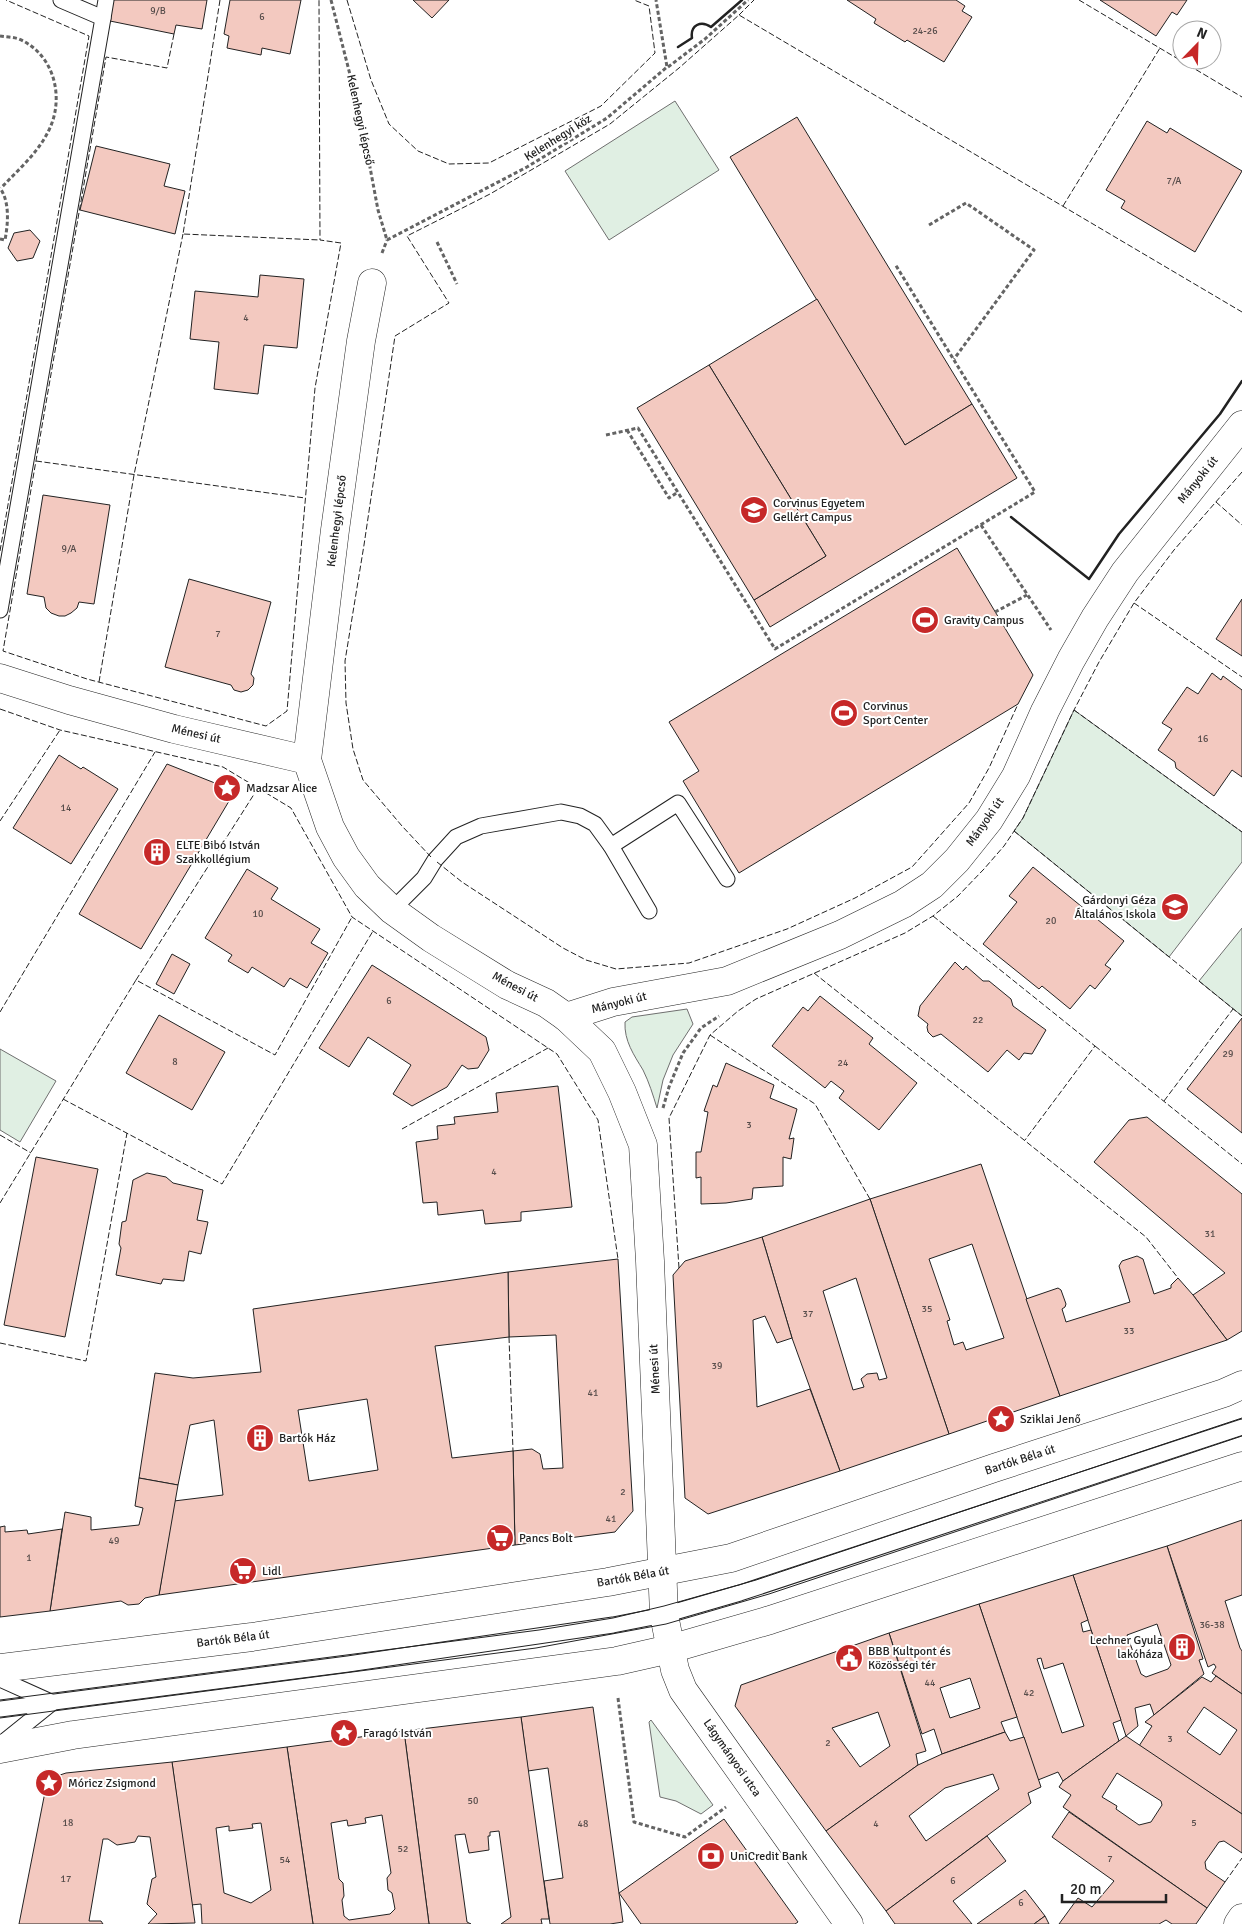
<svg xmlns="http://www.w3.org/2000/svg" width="1242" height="1924" font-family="Signika,sans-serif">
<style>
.green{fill:#e0efe3;stroke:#6f6f6f}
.building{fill:#f3c9c0;stroke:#222;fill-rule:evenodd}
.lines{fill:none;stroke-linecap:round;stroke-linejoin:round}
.service-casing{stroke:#222;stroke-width:17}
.minor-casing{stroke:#222;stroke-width:29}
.secondary-casing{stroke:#222;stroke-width:29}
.path{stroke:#646464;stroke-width:3;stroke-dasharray:4 2.5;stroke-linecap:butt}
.service{stroke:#fff;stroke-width:15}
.minor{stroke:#fff;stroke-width:28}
.secondary{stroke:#fff;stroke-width:28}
.tram{stroke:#222;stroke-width:1}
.fence{stroke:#222;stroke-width:1;stroke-dasharray:6 2.5;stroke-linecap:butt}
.wall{stroke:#222;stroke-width:2.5}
.labels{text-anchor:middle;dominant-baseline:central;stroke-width:4;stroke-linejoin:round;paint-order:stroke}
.number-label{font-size:10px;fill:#564c4a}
.street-label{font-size:12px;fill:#222;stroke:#fff}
.poi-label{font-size:12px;fill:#222;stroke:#fff;text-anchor:start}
</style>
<rect width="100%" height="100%" fill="#fff"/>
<g class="green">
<polygon points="675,101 719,170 609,240 565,171"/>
<polygon points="1074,710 1242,832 1242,862 1169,957 1014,831 1023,818"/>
<polygon points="1242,928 1242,1016 1199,981"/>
<path d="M687,1009L693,1024L673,1055L663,1080L657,1108C653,1095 649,1082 643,1070C634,1055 624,1041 625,1022L632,1017Z"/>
<polygon points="0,1049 56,1081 20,1142 0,1130"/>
<polygon points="651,1720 713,1805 701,1814 676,1801 660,1797 649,1722"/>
</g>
<g class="building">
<polygon points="113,0 207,0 202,29 176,25 174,34 110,21"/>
<polygon points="230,0 301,0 290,54 262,48 261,55 227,48 229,36 224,34"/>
<polygon points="413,0 449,0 432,18"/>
<polygon points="847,0 956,0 965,6 962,11 972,17 944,62 907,40 905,42 874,23 876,19"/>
<polygon points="1100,0 1187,0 1177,15 1172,12 1156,36"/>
<polygon points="797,117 972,404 905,445 730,157"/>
<polygon points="1147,121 1167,133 1170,128 1242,171 1195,252 1121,208 1125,201 1106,190"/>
<polygon points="96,146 170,164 164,186 185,191 175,234 80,210"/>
<polygon points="30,230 40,241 33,258 17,261 8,248 14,233"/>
<polygon points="260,275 304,279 297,348 264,345 258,394 214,389 219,342 190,339 195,291 258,297"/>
<polygon points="817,299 905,445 972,404 1017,478 770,627 754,600 826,556 709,365"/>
<polygon points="709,365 826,556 754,600 637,408"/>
<polygon points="43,495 110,505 94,604 79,602 77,608 71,613 65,616 59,616 51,613 46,608 44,597 27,594"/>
<polygon points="957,548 1033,675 1018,704 739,873 683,781 699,771 669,722"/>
<polygon points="189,579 271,602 251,674 254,678 253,685 248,690 241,692 234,690 231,685 165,667"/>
<polygon points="1242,599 1242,656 1216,639"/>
<polygon points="1212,673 1221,680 1223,676 1242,690 1242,777 1232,770 1214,796 1176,768 1175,762 1158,750 1172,729 1162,723 1187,687 1198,694"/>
<polygon points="59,755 81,769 83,767 118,789 71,864 13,828"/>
<polygon points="167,764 235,791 141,949 79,914"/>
<polygon points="1033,867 1124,941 1105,965 1111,969 1095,989 1090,985 1070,1009 1042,986 1039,989 983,944 1017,902 1009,896"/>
<polygon points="247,869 278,888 271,899 320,929 311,943 328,953 307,988 290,978 284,987 252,967 248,973 228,961 232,955 205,938"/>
<polygon points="172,954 190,964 174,994 156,984"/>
<polygon points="955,962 963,970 966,966 983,981 989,981 1011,999 1013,1006 1046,1030 1032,1054 1024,1053 1019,1060 1007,1050 988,1072 941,1034 933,1037 928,1032 927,1027 928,1024 918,1016 920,1006"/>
<polygon points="372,965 486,1037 489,1050 478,1068 468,1069 462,1065 447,1087 412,1106 393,1094 411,1065 368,1037 349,1067 319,1048"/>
<polygon points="820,996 873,1038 869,1044 917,1083 879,1130 839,1098 844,1091 831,1081 825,1088 772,1046 803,1007 808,1011"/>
<polygon points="159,1015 225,1052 192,1110 126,1073"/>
<polygon points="1242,1018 1242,1133 1187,1089"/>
<polygon points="726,1063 774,1085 770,1098 797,1109 789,1139 794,1138 791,1159 783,1157 783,1186 753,1188 752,1199 726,1203 701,1204 701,1177 696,1178 696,1152 701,1152 708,1112 704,1111 713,1085 717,1087"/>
<polygon points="558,1086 572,1207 521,1212 521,1221 485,1224 483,1210 438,1215 437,1202 423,1203 416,1142 438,1139 437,1126 455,1124 454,1117 498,1112 496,1093"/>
<polygon points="1147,1117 1242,1194 1242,1331 1227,1340 1193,1295 1225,1273 1094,1162 1129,1120"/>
<polygon points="36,1157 98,1169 65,1337 4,1325"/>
<path d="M981,1164L1060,1396L949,1434L870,1199ZM972,1244L1004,1338L966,1350L963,1342L954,1345L947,1321L950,1320L929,1259Z"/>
<polygon points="147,1173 166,1177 173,1183 203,1190 197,1220 208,1222 201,1254 189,1251 184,1281 163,1279 161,1284 116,1275 121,1248 119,1244 122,1222 126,1221 133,1180"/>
<path d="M870,1199L949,1434L840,1471L792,1338L762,1237ZM856,1278L887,1378L879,1380L877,1373L867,1374L861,1379L864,1387L853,1390L823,1291Z"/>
<polygon points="762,1237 792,1338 777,1343 765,1316 753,1320 757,1407 810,1389 840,1471 708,1514 685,1498 673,1275 685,1261"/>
<polygon points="1137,1256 1143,1259 1154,1294 1171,1288 1171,1285 1178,1278 1193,1295 1227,1340 1060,1396 1026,1299 1058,1288 1061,1290 1066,1304 1065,1307 1062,1309 1066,1322 1130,1302 1119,1266 1122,1261"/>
<polygon points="618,1259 633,1511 615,1532 515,1545 513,1451 532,1449 540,1454 543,1469 563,1468 556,1335 509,1337 508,1272"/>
<path d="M508,1272L509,1337L435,1346L452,1458L513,1451L515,1545L159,1595L174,1501L223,1495L214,1420L190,1425L178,1485L139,1478L155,1373L193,1378L261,1372L253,1309ZM367,1399L378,1470L309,1481L298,1410Z"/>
<polygon points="139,1478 178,1485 159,1595 145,1598 139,1604 128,1605 121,1601 50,1611 65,1512 91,1517 91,1530 139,1525 143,1508 135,1506"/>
<polygon points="1242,1520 1242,1595 1225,1601 1240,1648 1242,1651 1242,1694 1212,1673 1216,1667 1214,1664 1208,1667 1167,1546"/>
<polygon points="5,1526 5,1532 27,1530 28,1534 62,1529 50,1611 0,1617 0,1527"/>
<path d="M1167,1546L1203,1659L1199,1660L1204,1674L1154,1715L1150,1704L1135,1708L1138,1726L1126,1736L1073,1575ZM1157,1624L1171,1665L1168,1669L1146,1677L1141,1674L1127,1635Z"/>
<path d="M1073,1575L1088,1620L1081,1623L1083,1632L1091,1630L1121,1720L1113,1723L1119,1741L1063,1781L1058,1772L1038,1780L979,1604ZM1041,1658L1044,1669L1063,1663L1084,1726L1062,1733L1037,1659Z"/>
<path d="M979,1604L1017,1717L1001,1722L1005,1732L942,1754L934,1729L922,1734L889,1633ZM970,1678L980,1708L950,1718L940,1688Z"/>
<path d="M889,1633L926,1751L916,1754L918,1765L826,1831L735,1706L741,1685ZM878,1712L890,1746L860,1767L832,1728Z"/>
<path d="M1216,1676L1242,1694V1814L1139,1746L1152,1726L1145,1722L1202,1677L1211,1682ZM1204,1707L1237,1730L1220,1755L1187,1732Z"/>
<polygon points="593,1707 623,1922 610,1924 550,1924 544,1881 563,1878 548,1768 528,1771 521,1717"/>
<polygon points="521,1717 549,1919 541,1919 542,1924 501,1924 511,1917 499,1831 490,1832 490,1836 488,1836 489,1850 469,1853 465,1834 455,1835 467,1922 471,1924 429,1924 404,1731"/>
<path d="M404,1731L429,1924H313L287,1747ZM382,1815L391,1873L387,1878L388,1890L392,1893L395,1909L390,1914L349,1920L344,1916L342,1900L344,1896L343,1883L339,1879L331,1823L347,1820L348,1826L366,1823L365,1818Z"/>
<path d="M1005,1732L1010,1741L1024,1737L1041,1787L1028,1793L1031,1803L886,1911L826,1831L918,1765L942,1754ZM993,1774L999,1789L926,1841L909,1816L945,1788Z"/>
<path d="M1126,1736L1242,1814V1853L1224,1841L1219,1842L1205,1862L1206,1869L1225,1882L1207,1908L1063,1807L1071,1795L1059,1787L1063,1781ZM1117,1773L1161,1801L1162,1805L1151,1822L1139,1825L1116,1809L1117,1806L1102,1797Z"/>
<path d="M287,1747L313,1924H202L201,1904L191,1905L172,1762ZM261,1823L271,1890L251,1903L224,1893L216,1828L229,1826V1831L253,1828L252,1824Z"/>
<polygon points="172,1762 195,1923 148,1924 157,1914 147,1904 152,1879 156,1877 150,1837 138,1836 135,1842 117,1845 108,1839 103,1839 89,1921 101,1921 103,1924 19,1924 45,1792 54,1777 66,1773"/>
<polygon points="1069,1812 1207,1908 1196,1924 1172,1924 1166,1920 1159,1924 1059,1924 1078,1898 1092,1907 1114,1881 1052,1837"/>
<polygon points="724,1819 798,1922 795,1924 641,1924 619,1893"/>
<polygon points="987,1836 1006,1861 953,1901 972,1924 895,1924 886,1911"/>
<polygon points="1025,1890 1045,1916 1034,1924 977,1924"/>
<polygon points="1045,1916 1049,1924 1034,1924"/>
</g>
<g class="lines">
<g class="service-casing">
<g id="service">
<polyline points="103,18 106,0"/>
<polyline points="0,610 103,18 61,0"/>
<polyline points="611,846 678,803 727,879"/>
<polyline points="392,910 424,878 435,860 456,837 481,826 561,812 580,816 595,824 611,846 649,911"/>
<polyline points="0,1679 51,1702"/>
<polyline points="0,1709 348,1664 613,1625 664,1615 740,1593 1242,1427"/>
<polyline points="1,1744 52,1703"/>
</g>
</g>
<g class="minor-casing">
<g id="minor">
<polyline points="372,283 361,341 335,530 307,760 330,827 346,857 367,886 392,910 431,938 507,985 546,1003 566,1017 602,1051 622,1092 643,1145 650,1261 664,1615 675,1670 683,1690 849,1924"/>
<polyline points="0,678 69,700 174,729 307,760"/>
<polyline points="566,1017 613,1002 727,981 840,935 903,904 932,885 957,860 989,820 1016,776 1045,711 1071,660 1095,618 1125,572 1242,425"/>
<polyline points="1238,1924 1242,1918"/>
</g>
</g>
<g class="secondary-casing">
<g id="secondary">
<polyline points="0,1668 252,1637 608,1582 731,1558 994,1468 1224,1393 1242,1385"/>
<polyline points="0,1749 73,1735 617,1661 670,1649 770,1620 1242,1466"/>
</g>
</g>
<g class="path">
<polyline points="331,0 360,114 378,210 387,240"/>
<path d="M0,36C6,37 13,37 19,39C54,54 65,97 49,130C38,153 18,170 1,188"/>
<polyline points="668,67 705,39 748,0"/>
<polyline points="929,225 966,203 1034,250 954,359"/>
<path d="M0,239L5,240C8,224 10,202 0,188"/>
<polyline points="387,240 527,167 607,118 667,67 656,0"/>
<polyline points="437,242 457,284"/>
<polyline points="382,253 387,240"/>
<polyline points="627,430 669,498 678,492"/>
<polyline points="606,435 638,428 775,649 1035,492 895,264"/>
<polyline points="981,525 1051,630"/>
<polyline points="995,612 1027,595"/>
<polyline points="663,1108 669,1087 683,1053 701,1028 719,1016"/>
<polyline points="618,1698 634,1822 685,1837 726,1807"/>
</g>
<use href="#service" class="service"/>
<use href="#minor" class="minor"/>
<use href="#secondary" class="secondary"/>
<g class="tram">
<polyline points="0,1700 539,1630 613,1618 664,1606 756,1580 1242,1418"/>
<polyline points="0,1718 536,1648 666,1624 769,1594 1242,1436"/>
</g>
<g class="fence">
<polyline points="220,0 183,234 320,240"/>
<polyline points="347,0 371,80 389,124 418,151 449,164 489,163 601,106 655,53 649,6 634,0"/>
<polyline points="1079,0 1242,97"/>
<polyline points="739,15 754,0"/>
<polyline points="174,34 167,68 106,57 3,651 87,679 266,726 287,711 315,388 341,243 320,240 319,0"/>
<polyline points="1063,206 1160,48"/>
<polyline points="36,461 305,498"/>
<polyline points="1216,502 1242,525"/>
<polyline points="0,551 89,36 6,0"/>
<polyline points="1089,579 1119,534 1220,414 1242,381"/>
<polyline points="1134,603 1242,677"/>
<polyline points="99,682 134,475 183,234"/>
<polyline points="0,709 60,730 223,767 291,808 352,917 557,1054 598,1120 618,1259"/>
<polyline points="1074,710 1242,832"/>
<polyline points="0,821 60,730"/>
<polyline points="1014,831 1242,1016"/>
<polyline points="431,857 402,826 363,780 353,749 346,703 345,661 364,545 395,336 449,303 407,236 490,194 610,124 679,68 739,15 1242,312"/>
<polyline points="437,862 462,882 563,948 586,960 616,969 689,963 787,929 855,898 912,867 969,803 989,768 1018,704"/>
<polyline points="933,916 1095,1046 1025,1140"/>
<polyline points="814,973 1146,1237 1178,1278"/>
<polyline points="136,980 258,788"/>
<polyline points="0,1012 155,752"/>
<polyline points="710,1035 815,1104 870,1199"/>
<polyline points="1095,1046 1242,1164"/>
<polyline points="63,1099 222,1184 373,931"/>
<polyline points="1164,1101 1233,1009"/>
<polyline points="402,1129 548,1048"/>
<polyline points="0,1135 31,1153"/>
<polyline points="0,1203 136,980 275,1055 352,917"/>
<polyline points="679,1268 669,1118 710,1035 738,1011 756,999 905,933 933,916 958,896 984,869 1004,846 1023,818 1074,710 1099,662 1134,603 1174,550 1242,472"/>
<polyline points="509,1337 513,1451"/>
<polyline points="0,1343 86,1361 127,1133"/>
<polyline points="1225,1882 1242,1858"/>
</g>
<g class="wall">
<path d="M678,47L692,38C690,25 701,20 711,27L742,0"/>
<polyline points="1011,517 1089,579 1119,534 1220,414 1242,381"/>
</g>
</g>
<defs>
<g id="university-disc" transform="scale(1.4375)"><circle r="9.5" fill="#c62828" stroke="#fff"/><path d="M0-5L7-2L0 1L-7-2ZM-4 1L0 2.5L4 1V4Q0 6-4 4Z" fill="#fff"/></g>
<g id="stadium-disc" transform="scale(1.4375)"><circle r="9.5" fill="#c62828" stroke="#fff"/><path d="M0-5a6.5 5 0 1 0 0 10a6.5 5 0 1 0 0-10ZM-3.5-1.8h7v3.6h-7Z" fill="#fff"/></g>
<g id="sight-disc" transform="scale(1.4375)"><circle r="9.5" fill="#c62828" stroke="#fff"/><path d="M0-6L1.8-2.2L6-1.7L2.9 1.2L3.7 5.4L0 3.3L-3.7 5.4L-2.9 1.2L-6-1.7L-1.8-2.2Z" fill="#fff"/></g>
<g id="building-disc" transform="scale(1.4375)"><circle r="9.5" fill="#c62828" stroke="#fff"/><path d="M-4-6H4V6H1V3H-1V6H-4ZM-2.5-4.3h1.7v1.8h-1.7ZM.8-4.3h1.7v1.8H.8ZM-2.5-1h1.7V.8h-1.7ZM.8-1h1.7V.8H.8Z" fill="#fff"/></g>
<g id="school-disc" transform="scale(1.4375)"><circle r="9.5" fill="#c62828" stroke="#fff"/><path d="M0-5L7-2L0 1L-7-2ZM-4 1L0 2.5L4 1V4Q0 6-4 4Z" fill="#fff"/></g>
<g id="supermarket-disc" transform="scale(1.4375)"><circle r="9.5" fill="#c62828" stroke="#fff"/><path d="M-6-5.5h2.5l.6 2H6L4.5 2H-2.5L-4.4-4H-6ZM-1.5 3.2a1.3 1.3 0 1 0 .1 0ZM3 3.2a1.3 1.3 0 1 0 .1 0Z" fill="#fff"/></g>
<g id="civic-disc" transform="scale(1.4375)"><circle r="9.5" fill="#c62828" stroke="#fff"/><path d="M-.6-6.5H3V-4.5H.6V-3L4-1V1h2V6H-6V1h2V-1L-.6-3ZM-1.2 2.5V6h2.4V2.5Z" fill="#fff"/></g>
<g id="bank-disc" transform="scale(1.4375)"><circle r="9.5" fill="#c62828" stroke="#fff"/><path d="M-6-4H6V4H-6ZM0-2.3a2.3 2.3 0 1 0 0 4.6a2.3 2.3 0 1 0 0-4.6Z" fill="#fff"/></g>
</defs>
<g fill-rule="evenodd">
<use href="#university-disc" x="754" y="510"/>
<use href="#stadium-disc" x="925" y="620"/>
<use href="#stadium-disc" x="844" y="713"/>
<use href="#sight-disc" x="227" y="788"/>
<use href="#building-disc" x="157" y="852"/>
<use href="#school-disc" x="1175" y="907"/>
<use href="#sight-disc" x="1001" y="1419"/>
<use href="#building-disc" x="260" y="1438"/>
<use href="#supermarket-disc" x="500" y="1538"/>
<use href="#supermarket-disc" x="243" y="1571"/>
<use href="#building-disc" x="1182" y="1647"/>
<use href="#civic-disc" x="849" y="1658"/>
<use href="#sight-disc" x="344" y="1733"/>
<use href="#sight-disc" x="49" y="1783"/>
<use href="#bank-disc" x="711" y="1856"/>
</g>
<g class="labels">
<g class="number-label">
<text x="158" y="11">9/B</text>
<text x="262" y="17">6</text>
<text x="925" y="31">24-26</text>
<text x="1174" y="181">7/A</text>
<text x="246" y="318">4</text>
<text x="69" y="549">9/A</text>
<text x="218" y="634">7</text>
<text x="1203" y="739">16</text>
<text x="66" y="808">14</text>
<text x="258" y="914">10</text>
<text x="1051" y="921">20</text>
<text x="389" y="1001">6</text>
<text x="978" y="1020">22</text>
<text x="1228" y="1054">29</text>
<text x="175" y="1062">8</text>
<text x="843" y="1063">24</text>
<text x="749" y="1125">3</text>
<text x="494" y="1172">4</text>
<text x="1210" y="1234">31</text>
<text x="927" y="1309">35</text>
<text x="808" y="1314">37</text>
<text x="1129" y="1331">33</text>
<text x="717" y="1366">39</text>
<text x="593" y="1393">41</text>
<text x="623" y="1492">2</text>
<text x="611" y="1519">41</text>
<text x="114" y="1541">49</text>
<text x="29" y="1558">1</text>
<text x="1212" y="1625">36-38</text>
<text x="930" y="1683">44</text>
<text x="1029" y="1693">42</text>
<text x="1170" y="1739">3</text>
<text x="828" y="1743">2</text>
<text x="473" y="1801">50</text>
<text x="68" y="1823">18</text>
<text x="1194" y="1823">5</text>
<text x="583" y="1824">48</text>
<text x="876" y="1824">4</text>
<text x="403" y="1849">52</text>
<text x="1110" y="1859">7</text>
<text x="285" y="1860">54</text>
<text x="66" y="1879">17</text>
<text x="953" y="1881">6</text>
<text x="1021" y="1903">6</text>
</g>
<g class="street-label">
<text transform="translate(360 120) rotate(78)">Kelenhegyi lépcső</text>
<text transform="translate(558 138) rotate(-32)">Kelenhegyi köz</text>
<text transform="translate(1198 480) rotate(-51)">Mányoki út</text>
<text transform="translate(337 521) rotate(-83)">Kelenhegyi lépcső</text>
<text transform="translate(196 734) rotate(13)">Ménesi út</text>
<text transform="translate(985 822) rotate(-55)">Mányoki út</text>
<text transform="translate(515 987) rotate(28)">Ménesi út</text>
<text transform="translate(619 1003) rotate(-14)">Mányoki út</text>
<text transform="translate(655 1369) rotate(-93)">Ménesi út</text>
<text transform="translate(1020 1460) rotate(-18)">Bartók Béla út</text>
<text transform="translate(633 1577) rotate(-10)">Bartók Béla út</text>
<text transform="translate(233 1639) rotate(-7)">Bartók Béla út</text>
<text transform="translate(732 1758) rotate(55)">Lágymányosi utca</text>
</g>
<g class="poi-label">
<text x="773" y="503">Corvinus Egyetem<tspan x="773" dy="14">Gellért Campus</tspan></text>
<text x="944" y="620">Gravity Campus</text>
<text x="863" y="706">Corvinus<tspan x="863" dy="14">Sport Center</tspan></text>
<text x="246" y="788">Madzsar Alice</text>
<text x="176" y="845">ELTE Bibó István<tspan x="176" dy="14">Szakkollégium</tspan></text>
<text x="1156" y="900" text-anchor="end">Gárdonyi Géza<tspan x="1156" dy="14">Általános Iskola</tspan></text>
<text x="1020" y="1419">Sziklai Jenő</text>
<text x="279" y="1438">Bartók Ház</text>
<text x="519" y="1538">Pancs Bolt</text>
<text x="262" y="1571">Lidl</text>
<text x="1163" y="1640" text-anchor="end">Lechner Gyula<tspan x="1163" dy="14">lakóháza</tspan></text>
<text x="868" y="1651">BBB Kultpont és<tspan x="868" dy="14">Közösségi tér</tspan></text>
<text x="363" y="1733">Faragó István</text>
<text x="68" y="1783">Móricz Zsigmond</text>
<text x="730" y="1856">UniCredit Bank</text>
</g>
</g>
<g transform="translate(1197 45) rotate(23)"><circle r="24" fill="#ffffff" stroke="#a7a7a7"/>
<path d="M0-4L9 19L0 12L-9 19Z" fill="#c62828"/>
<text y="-8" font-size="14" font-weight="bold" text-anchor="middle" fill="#222222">N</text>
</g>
<path d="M1062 1894v8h104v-8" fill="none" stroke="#222222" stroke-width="2.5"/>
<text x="1070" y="1894" font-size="15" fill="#222222" stroke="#ffffff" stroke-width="4" paint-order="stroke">20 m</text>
</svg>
